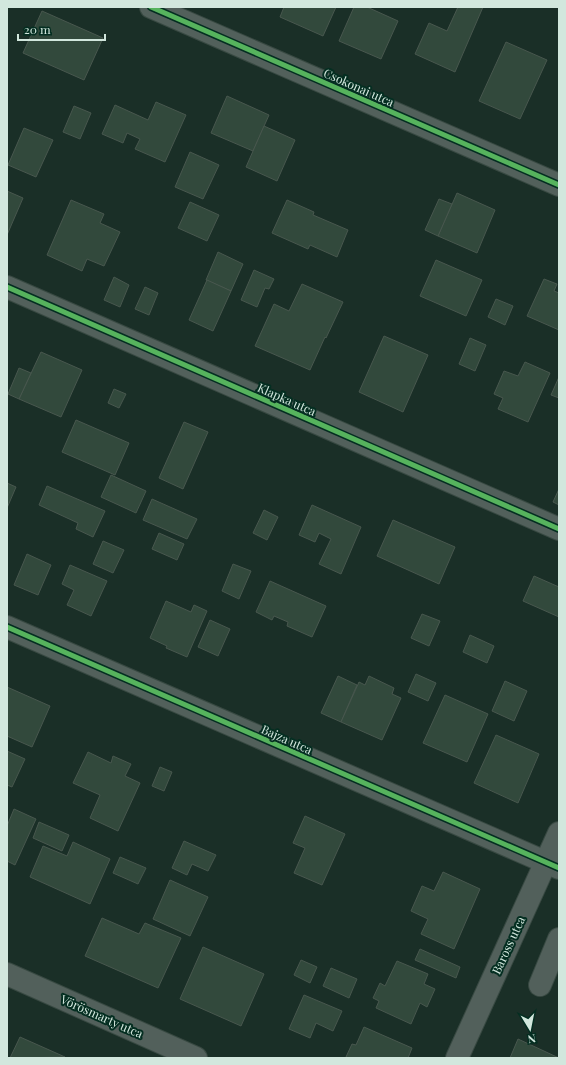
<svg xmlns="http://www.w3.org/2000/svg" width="566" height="1065" font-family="'Playfair Display',serif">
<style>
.building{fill:#32493c;stroke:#48574e}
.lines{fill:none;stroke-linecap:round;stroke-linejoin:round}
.minor-casing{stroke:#384942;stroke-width:24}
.minor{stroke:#52605b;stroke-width:22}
.cycleway-casing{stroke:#042e21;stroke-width:8}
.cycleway{stroke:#56b35d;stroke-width:5}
.labels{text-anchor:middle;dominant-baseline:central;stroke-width:4;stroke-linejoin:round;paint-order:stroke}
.street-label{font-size:12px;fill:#d2e7dd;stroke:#042e21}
</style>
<rect width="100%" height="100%" fill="#1a2f27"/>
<g class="building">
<polygon points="284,7 336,7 323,36 280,17"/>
<polygon points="354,7 367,7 398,21 381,59 339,41"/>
<polygon points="458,7 483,7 455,72 415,54 429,23 447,31"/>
<polygon points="42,11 103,38 84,80 23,53"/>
<polygon points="506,42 547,60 520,119 479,101"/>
<polygon points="227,96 269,115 253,151 211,133"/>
<polygon points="156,102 186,115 165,162 135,149 140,139 127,133 123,143 102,134 115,105 148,120"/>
<polygon points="74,106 91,113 80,139 63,132"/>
<polygon points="264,126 295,140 277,181 246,167"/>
<polygon points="24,128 53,140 36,177 8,165"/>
<polygon points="190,152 219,165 203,199 175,187"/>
<polygon points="7,191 23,198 7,235"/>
<polygon points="457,193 495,210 477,253 438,236"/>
<polygon points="439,199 452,204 438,236 425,230"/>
<polygon points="71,200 104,214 100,223 120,232 104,266 87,259 82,271 47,255"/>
<polygon points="287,200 314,212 313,215 348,230 337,257 310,245 308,249 272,233"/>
<polygon points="190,202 219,215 207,241 178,228"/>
<polygon points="218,252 243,264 231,291 206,280"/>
<polygon points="436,260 482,280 466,316 420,296"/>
<polygon points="254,270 274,279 269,289 265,288 257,307 241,300"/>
<polygon points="114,277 129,285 120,307 104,300"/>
<polygon points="544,279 557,284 554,291 559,293 559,330 527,316"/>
<polygon points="207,280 231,291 213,331 189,320"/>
<polygon points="302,284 343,302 326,338 325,337 310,370 255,346 274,304 289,311"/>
<polygon points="145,287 158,293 149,315 135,309"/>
<polygon points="496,299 513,306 505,325 488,317"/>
<polygon points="384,336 428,355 403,412 359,392"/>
<polygon points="470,338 486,345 475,371 459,364"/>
<polygon points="41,352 82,370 61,417 19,399"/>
<polygon points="525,362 550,373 528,422 498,409 503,398 494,394 504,371 518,376"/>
<polygon points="19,368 31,373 19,399 8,394"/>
<polygon points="559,377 559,398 551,395"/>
<polygon points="114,389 126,394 119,408 108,403"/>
<polygon points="76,420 129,443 115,475 62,452"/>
<polygon points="184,422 208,432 183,489 159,478"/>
<polygon points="111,475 146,491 136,513 101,497"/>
<polygon points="7,483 16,487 7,508"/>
<polygon points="47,486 105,511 93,537 76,529 78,523 39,505"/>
<polygon points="559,489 559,505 553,502"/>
<polygon points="152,499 197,519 187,539 143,520"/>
<polygon points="312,505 361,527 341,574 319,564 331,539 319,533 315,542 299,535"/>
<polygon points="264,510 278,517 267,540 253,533"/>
<polygon points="393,520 455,547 439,584 377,556"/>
<polygon points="159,533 184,544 177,560 152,549"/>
<polygon points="103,541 124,550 113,573 93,564"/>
<polygon points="27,554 51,565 38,595 14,585"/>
<polygon points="233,564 251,571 239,599 222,591"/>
<polygon points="70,565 107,581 91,616 67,605 74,590 62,584"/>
<polygon points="534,576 559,587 559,617 523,601"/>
<polygon points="270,581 326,606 312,637 287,626 288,622 274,616 272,620 256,612"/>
<polygon points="166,601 191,612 194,605 207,611 187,657 166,648 167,646 150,638"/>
<polygon points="422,614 440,621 429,646 411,638"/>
<polygon points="210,620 230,629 218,656 198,647"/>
<polygon points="470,635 494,646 487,663 463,652"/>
<polygon points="416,674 436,683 428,701 408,692"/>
<polygon points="338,676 357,685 341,722 321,713"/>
<polygon points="369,676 394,688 392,694 401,698 382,740 341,722 359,682 365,685"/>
<polygon points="505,681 527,691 514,721 492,711"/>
<polygon points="7,687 50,706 32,747 7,736"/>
<polygon points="445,695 488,714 467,762 423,743"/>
<polygon points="496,735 539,754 518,803 474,783"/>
<polygon points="7,751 25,759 12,787 7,785"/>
<polygon points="88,752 111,763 113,756 131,764 125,776 140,783 118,831 90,818 100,795 73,783"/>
<polygon points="160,767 172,772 164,791 152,786"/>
<polygon points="14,809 36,819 15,865 7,861 7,826"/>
<polygon points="305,816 345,834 322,885 294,873 305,848 293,843"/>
<polygon points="39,822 69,835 62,851 33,838"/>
<polygon points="184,841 216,855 208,871 192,864 187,875 172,868"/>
<polygon points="73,842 110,859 90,904 30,877 43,846 67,856"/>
<polygon points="120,857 146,868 138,884 113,873"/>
<polygon points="443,872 480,889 454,949 421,934 428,919 411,911 422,886 434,891"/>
<polygon points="170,880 208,897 190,936 153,919"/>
<polygon points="102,918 139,934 145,923 181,938 158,988 85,956"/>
<polygon points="203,947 264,974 241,1026 180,999"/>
<polygon points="420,949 460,967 456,978 415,960"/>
<polygon points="301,960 317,967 310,983 294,975"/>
<polygon points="397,961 428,974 424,984 435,989 427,1007 420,1003 411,1024 376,1008 379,1001 373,998 380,983 385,986"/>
<polygon points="331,968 357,979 349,998 323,986"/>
<polygon points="304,995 342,1011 333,1031 316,1023 310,1038 289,1029"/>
<polygon points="364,1027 412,1048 408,1058 349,1058 346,1057 352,1044 356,1045"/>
<polygon points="20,1037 65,1057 10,1058"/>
<polygon points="518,1039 559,1058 510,1058"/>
</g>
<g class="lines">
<g class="minor-casing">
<g id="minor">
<polyline points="151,7 559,185"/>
<polyline points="7,287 559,529"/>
<polyline points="7,627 559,868"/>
<polyline points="7,974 196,1058"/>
<polyline points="540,985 559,939"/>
<polyline points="457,1058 559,833"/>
</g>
</g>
<use href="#minor" class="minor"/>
<g class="cycleway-casing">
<g id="cycleway">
<polyline points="151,7 559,185"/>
<polyline points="7,287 559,529"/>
<polyline points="7,627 559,868"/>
</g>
</g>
<use href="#cycleway" class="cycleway"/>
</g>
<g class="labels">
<g class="street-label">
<text transform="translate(359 87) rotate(24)">Csokonai utca</text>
<text transform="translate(287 399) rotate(24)">Klapka utca</text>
<text transform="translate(287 739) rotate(24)">Bajza utca</text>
<text transform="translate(508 945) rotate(-65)">Baross utca</text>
<text transform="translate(102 1016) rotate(24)">Vörösmarty utca</text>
</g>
</g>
<rect width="566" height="1065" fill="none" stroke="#d2e7dd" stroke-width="16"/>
<g transform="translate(530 1029) rotate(170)" stroke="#042e21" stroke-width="3" paint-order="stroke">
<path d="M0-3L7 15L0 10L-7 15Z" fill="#d2e7dd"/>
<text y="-6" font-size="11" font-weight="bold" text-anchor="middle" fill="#d2e7dd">N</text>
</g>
<path d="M18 34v6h87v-6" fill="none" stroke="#d2e7dd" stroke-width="2"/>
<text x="24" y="34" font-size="12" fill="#d2e7dd" stroke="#042e21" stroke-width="3" paint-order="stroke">20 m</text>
</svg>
